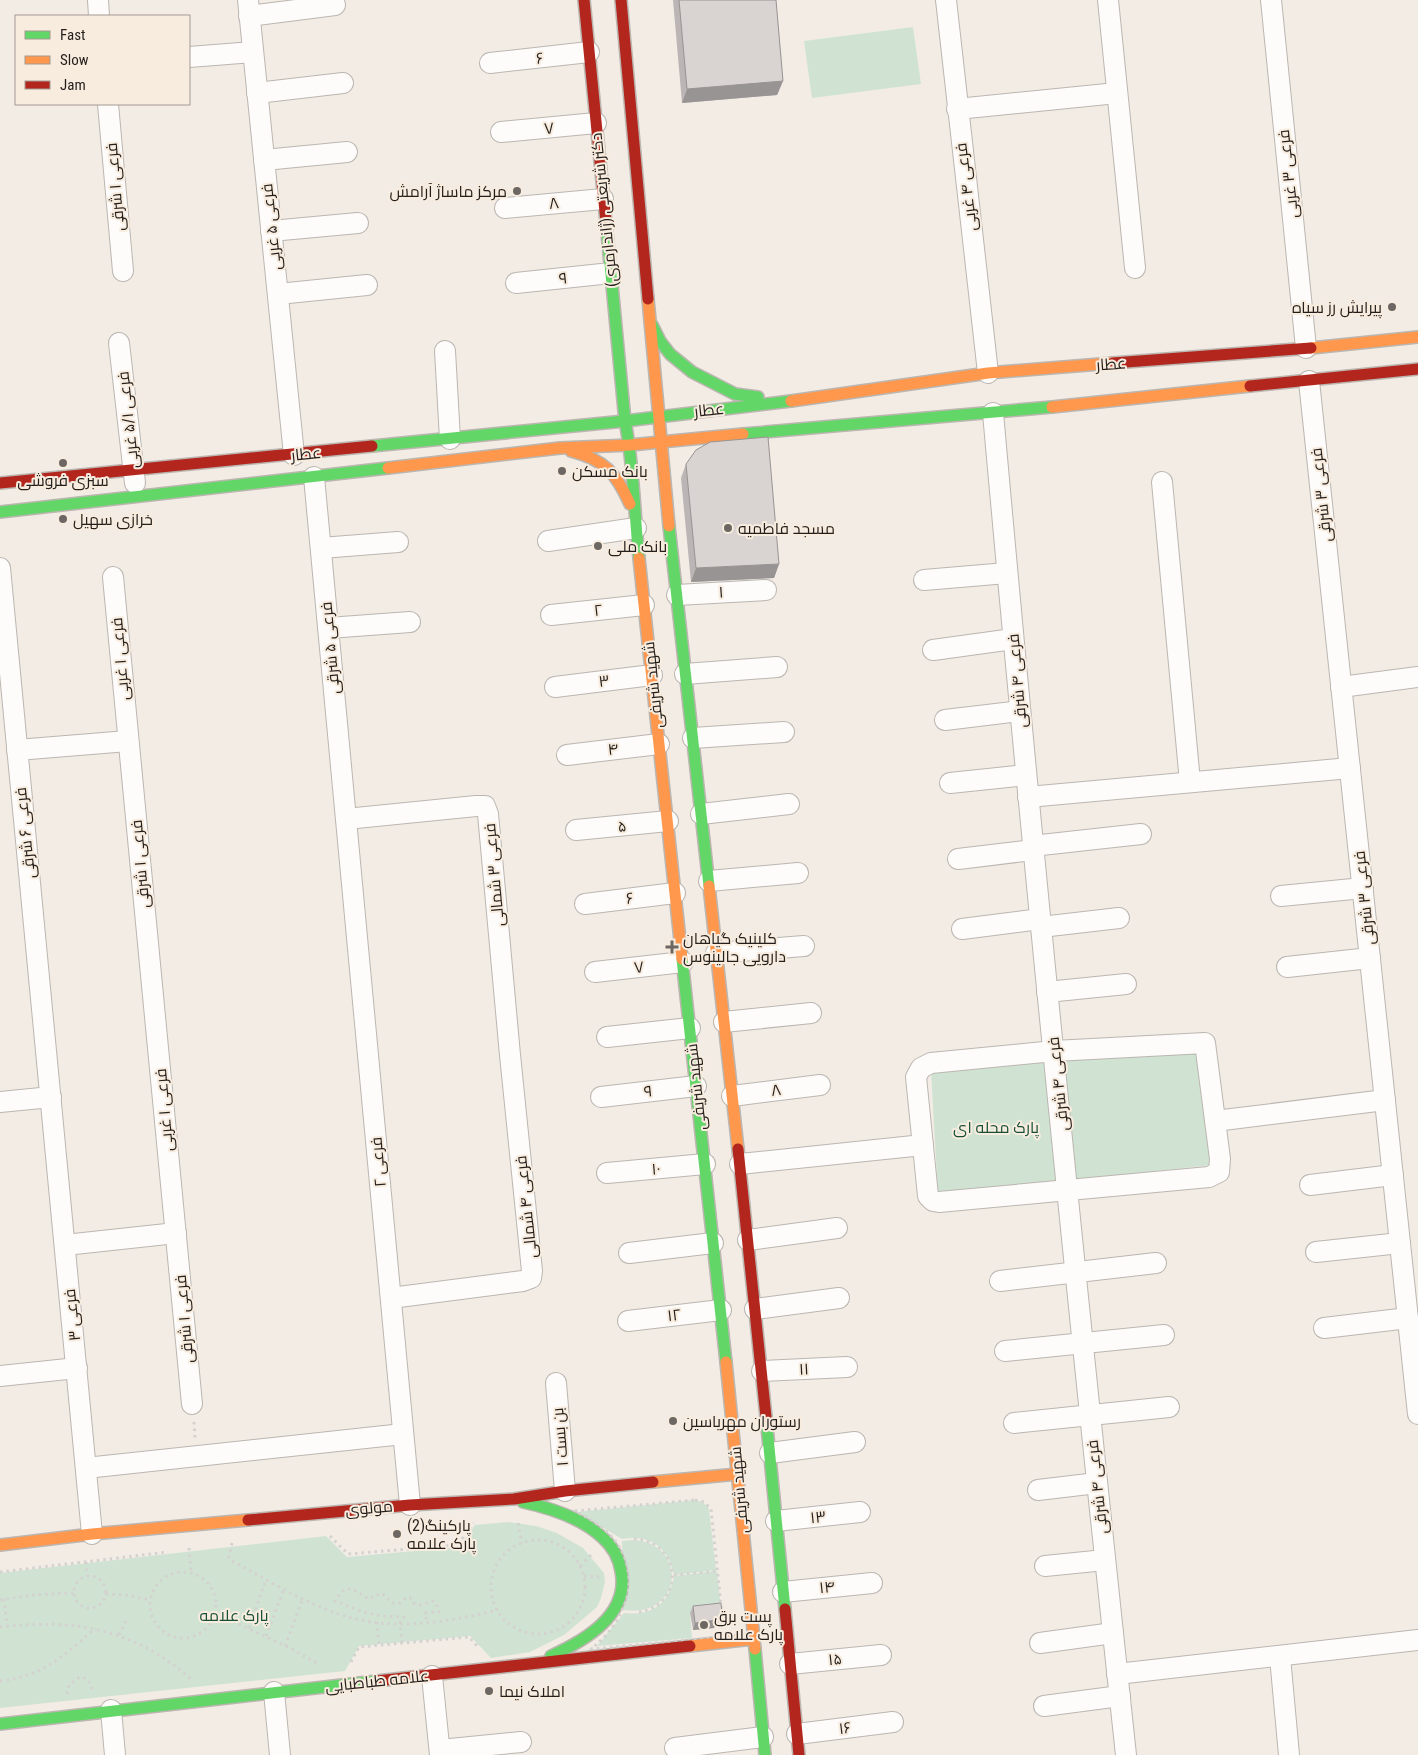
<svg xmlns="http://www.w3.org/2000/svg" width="1418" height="1755" font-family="'Roboto Condensed',Cairo,sans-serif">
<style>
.green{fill:#d0e3d3}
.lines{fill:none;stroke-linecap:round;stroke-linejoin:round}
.street-casing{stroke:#bbb6b0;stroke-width:22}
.fast-casing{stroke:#bbb6b0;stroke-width:14}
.slow-casing{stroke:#bbb6b0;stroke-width:14}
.jam-casing{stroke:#bbb6b0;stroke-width:14}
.path{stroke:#d3d2cf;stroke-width:3;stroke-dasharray:2.5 4;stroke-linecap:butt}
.street{stroke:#fdfcfb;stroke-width:20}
.fast{stroke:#63d668;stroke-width:11}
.slow{stroke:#ff974d;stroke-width:11}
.jam{stroke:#b3261e;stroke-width:11}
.wall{fill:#bbb5b5}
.shaded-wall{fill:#989493}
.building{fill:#d9d3d2;stroke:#989493}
.poi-dot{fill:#6c6762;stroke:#f8ecdf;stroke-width:2}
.labels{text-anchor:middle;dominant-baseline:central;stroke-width:4;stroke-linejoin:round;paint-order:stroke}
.street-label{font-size:16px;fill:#241f1b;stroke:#f8ecdf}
.poi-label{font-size:16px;fill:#241f1b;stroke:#f8ecdf;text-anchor:start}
.park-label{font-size:16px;fill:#165037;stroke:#f8ecdf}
</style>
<rect width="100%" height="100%" fill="#f2ece5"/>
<g class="green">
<polygon points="913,27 921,84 812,98 804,41"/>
<polygon points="1199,1051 1211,1165 938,1195 931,1071"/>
<path d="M696,1500L704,1503L709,1509L716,1570L674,1575C668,1547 650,1534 622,1539L577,1512Z"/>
<polygon points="508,1522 536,1526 557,1533 583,1548 604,1573 605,1582 601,1598 597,1607 564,1635 530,1652 491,1658 470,1636 359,1646 345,1671 0,1708 0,1573 326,1536 347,1557 460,1547 475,1525"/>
<path d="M632,1540C688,1541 685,1619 623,1610L622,1541Z"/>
<path d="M716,1571L717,1572L721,1609L690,1613L692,1638L597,1646L624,1613C652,1616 669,1604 674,1576Z"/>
</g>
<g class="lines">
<g class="street-casing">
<g id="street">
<polyline points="98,0 99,16"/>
<polyline points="248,0 294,455"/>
<polyline points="946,0 988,373"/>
<polyline points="1108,0 1135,268"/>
<polyline points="1271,0 1306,348"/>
<polyline points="249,16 335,5"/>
<polyline points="189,57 253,52"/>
<polyline points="490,63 589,52"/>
<polyline points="257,93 343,83"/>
<polyline points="108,104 123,271"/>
<polyline points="957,109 1117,93"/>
<polyline points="501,132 596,123"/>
<polyline points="264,160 347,152"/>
<polyline points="505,208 603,199"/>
<polyline points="271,231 358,223"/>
<polyline points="516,283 611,273"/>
<polyline points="278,294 367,285"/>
<polyline points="119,343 135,483"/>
<polyline points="445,351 450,439"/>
<polyline points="1309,381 1418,1414"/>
<path d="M993,413C1033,861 1078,1308 1126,1755"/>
<polyline points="314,477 410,1505"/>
<polyline points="1162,482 1190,782"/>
<polyline points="548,541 636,528"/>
<polyline points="321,548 398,542"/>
<polyline points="0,568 92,1534"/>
<polyline points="113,577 192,1404"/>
<polyline points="924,580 1007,573"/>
<polyline points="677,595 766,590"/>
<polyline points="551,615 644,605"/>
<polyline points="328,628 410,622"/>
<polyline points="933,650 1013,639"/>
<polyline points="685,674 777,667"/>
<polyline points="555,687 652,675"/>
<polyline points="1341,687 1418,677"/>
<polyline points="945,720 1020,711"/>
<polyline points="693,738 784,732"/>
<polyline points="17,750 128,741"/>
<polyline points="567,755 659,744"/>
<polyline points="950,783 1026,775"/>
<polyline points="1028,797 1350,768"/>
<polyline points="701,814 789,804"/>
<polyline points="346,819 476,806 485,806 488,814 510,1055 532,1271 531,1278 523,1281 391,1298"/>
<polyline points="576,830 668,821"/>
<polyline points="1032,846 1141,834"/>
<polyline points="958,859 1033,850"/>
<polyline points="709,881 798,873"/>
<polyline points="1281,896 1363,888"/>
<polyline points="585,904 675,893"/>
<polyline points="1041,927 1119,918"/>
<polyline points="962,929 1040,919"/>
<polyline points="716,953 804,946"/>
<polyline points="1287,967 1370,958"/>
<polyline points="595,972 683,962"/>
<polyline points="1047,992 1126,984"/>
<polyline points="724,1022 811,1013"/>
<polyline points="607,1037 690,1028"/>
<polygon points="1205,1043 1220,1159 1219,1172 1209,1177 939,1202 933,1201 928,1196 916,1077 921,1068 931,1063 1054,1051"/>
<polyline points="732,1096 820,1085"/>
<polyline points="601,1097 696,1086"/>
<polyline points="0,1102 51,1097"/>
<polyline points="1215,1121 1385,1100"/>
<polyline points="740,1164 923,1145"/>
<polyline points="607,1173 705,1164"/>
<polyline points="1310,1185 1393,1175"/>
<polyline points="748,1240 837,1228"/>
<polyline points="65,1245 176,1233"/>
<polyline points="1316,1252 1400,1243"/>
<polyline points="629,1253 713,1243"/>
<polyline points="1000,1281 1156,1263"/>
<polyline points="755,1309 839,1298"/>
<polyline points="628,1321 721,1310"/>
<polyline points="1324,1328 1408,1318"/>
<polyline points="1005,1351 1164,1335"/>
<polyline points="762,1371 847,1367"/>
<polyline points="0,1376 77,1368"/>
<polyline points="556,1383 565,1491"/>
<polyline points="1014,1423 1169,1407"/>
<polyline points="770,1453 855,1442"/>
<polyline points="86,1468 403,1434"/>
<polyline points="1038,1490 1097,1483"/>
<polyline points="776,1521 860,1512"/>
<polyline points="1045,1566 1105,1560"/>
<polyline points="783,1592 872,1583"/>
<polyline points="1040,1643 1113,1633"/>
<polyline points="1280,1657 1289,1755"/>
<polyline points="790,1664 881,1655"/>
<polyline points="1117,1674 1418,1640"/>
<polyline points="432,1676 440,1755"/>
<polyline points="274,1692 280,1755"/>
<polyline points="1044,1706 1120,1696"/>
<polyline points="111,1710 115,1755"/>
<polyline points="797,1734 893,1722"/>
<polyline points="675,1748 763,1737"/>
<polyline points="440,1750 521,1742"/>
</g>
</g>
<g class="fast-casing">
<g id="fast">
<path d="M606,222L625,421C634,466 634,512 639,558"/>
<polyline points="652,325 660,341 670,354 692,372 735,394 758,397"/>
<polyline points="743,434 1052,407"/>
<polyline points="372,446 625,421 791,401"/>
<polyline points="0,512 388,468"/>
<polyline points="669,526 709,886"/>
<polyline points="682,959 726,1362"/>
<polyline points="766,1417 785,1609"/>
<path d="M523,1502C551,1508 582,1518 603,1538C613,1547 619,1558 621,1571C630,1615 584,1641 551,1656"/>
<polyline points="755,1649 765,1755"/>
<polyline points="0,1724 377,1681"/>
</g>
</g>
<g class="slow-casing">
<g id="slow">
<polyline points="648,299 669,526"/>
<polyline points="1311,348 1418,337"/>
<polyline points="791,401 988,373 1113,363"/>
<polyline points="1052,407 1250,386"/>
<path d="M571,451C605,460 616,473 630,504"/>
<polyline points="388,468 560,448 630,445 743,434"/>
<polyline points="639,558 682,959"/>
<polyline points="709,886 738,1149"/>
<polyline points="726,1362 755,1649"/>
<polyline points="653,1482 738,1474"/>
<polyline points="0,1545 92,1534 248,1520"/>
<polyline points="690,1646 753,1639"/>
</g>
</g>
<g class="jam-casing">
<g id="jam">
<polyline points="584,0 606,222"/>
<polyline points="621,0 648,299"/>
<polyline points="1113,363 1311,348"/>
<polyline points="1250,386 1418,369"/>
<polyline points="0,483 372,446"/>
<polyline points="738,1149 766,1417"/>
<polyline points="248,1520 410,1505 514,1499 565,1491 653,1482"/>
<polyline points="785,1609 799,1755"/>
<polyline points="377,1681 690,1646"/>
</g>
</g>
<g class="path">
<polyline points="194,1422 195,1439"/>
<path d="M695,1500L704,1502L711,1509L723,1624L719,1634L710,1638L591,1649C627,1622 644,1571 610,1535C600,1524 588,1518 575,1511Z"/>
<polyline points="518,1523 522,1543"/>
<polyline points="330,1536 348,1554 458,1545 474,1523"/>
<path d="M634,1539C680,1540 688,1604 639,1612"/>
<circle cx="538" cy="1587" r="47"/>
<path d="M232,1543L229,1557L232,1561C274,1583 317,1612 365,1621C408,1629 456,1620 498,1610"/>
<polyline points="189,1548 191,1572"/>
<polyline points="86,1562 87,1576"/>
<polyline points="580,1566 591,1555"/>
<circle cx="183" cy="1605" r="33"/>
<polyline points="0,1572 168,1552"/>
<polyline points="674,1575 718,1571"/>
<circle cx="90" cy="1592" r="16"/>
<polyline points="584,1576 599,1577"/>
<polyline points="106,1594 126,1595 151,1600"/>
<polyline points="4,1599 7,1626"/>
<polyline points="0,1600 32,1595 73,1593"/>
<polyline points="215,1613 292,1649 320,1665"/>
<polyline points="377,1622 379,1645"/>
<path d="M0,1627C74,1618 135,1629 192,1680"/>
<polyline points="249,1628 266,1579"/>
<polyline points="119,1635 126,1621"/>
<polyline points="266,1636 284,1589"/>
<path d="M402,1643L400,1623L404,1617L382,1616L363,1612L335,1601C348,1579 354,1592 369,1599L381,1593C389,1597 388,1605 400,1603L407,1597L410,1598L413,1603L420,1605L433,1601L438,1607L439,1612L425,1613L427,1622"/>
<polyline points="285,1646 303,1598"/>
<polyline points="351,1662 359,1647 469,1637 479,1648"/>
<path d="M0,1681C42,1676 62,1658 92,1631L96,1630"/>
<path d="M67,1694L69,1685L80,1677C88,1677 91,1684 92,1691"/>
</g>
<use href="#street" class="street"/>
<use href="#fast" class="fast"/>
<use href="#slow" class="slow"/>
<use href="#jam" class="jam"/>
</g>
<g class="wall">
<polygon points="673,0 776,0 783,81 777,95 682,103"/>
<polygon points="686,464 779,564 774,578 691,582 681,478"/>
<polygon points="693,1606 719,1621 714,1628 693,1630 690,1613"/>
</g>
<g class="shaded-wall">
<polygon points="783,81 777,95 682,103 687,89"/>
<polygon points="779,564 774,578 691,582 696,568"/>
<polygon points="722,1614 719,1621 714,1628 693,1630 695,1623"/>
</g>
<g class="building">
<polygon points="679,0 776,0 783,81 687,89"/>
<polygon points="768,437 779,564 696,568 686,464 696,450 710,442"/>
<polygon points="721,1603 722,1614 717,1620 695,1623 693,1606"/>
</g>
<g class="poi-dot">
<circle cx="517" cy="191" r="5"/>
<circle cx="1392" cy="307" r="5"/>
<circle cx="63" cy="463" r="5"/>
<circle cx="562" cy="471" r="5"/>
<circle cx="63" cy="519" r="5"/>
<circle cx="728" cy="528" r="5"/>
<circle cx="598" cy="546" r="5"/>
<path d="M669.5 939.5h5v5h5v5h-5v5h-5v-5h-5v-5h5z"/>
<circle cx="673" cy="1421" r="5"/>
<circle cx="397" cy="1534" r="5"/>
<circle cx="704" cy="1625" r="5"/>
<circle cx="489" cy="1691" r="5"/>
</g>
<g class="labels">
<g class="street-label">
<text transform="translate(540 58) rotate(-7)">۶</text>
<text transform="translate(549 128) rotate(-5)">۷</text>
<text transform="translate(1288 174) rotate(-96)">فرعی ۳ غربی</text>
<text transform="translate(115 187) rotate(-95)">فرعی ۱ شرقی</text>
<text transform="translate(966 187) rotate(-97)">فرعی ۴ غربی</text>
<text transform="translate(554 203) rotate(-6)">۸</text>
<text transform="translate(604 210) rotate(-96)">دکتر شریعتی (ژاندارمری)</text>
<text transform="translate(271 227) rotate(-96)">فرعی ۵ غربی</text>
<text transform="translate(563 278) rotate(-6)">۹</text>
<text transform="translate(1111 364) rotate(-4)">عطار</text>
<text transform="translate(709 410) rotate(-6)">عطار</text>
<text transform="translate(128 420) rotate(-96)">فرعی ۵/۱ غربی</text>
<text transform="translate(306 454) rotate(-6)">عطار</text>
<text transform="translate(1321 495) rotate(-96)">فرعی ۳ شرقی</text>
<text transform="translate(721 592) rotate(-4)">۱</text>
<text transform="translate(598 610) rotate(-6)">۲</text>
<text transform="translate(330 648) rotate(-95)">فرعی ۵ شرقی</text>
<text transform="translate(120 659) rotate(-95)">فرعی ۱ غربی</text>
<text transform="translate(604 681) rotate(-7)">۳</text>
<text transform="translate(1017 681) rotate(-95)">فرعی ۴ شرقی</text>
<text transform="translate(653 685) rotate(-96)">شهید شریفی</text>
<text transform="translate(613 749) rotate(-6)">۴</text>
<text transform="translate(622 826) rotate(-6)">۵</text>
<text transform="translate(25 833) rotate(-96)">فرعی ۶ شرقی</text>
<text transform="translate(140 864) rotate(-95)">فرعی ۱ شرقی</text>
<text transform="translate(494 875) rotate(-95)">فرعی ۳ شمالی</text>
<text transform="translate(630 898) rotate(-7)">۶</text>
<text transform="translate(1364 898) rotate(-96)">فرعی ۳ شرقی</text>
<text transform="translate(639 967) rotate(-6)">۷</text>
<text transform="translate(1058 1084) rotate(-96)">فرعی ۴ شرقی</text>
<text transform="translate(696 1087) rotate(-96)">شهید شریفی</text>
<text transform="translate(776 1090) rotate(-7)">۸</text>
<text transform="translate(648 1091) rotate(-6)">۹</text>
<text transform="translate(164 1110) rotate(-95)">فرعی ۱ غربی</text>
<text transform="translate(378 1162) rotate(-95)">فرعی ۲</text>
<text transform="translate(656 1169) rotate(-5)">۱۰</text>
<text transform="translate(526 1207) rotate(-96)">فرعی ۴ شمالی</text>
<text transform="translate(72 1315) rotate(-96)">فرعی ۳</text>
<text transform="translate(674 1315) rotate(-7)">۱۲</text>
<text transform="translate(184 1319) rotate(-95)">فرعی ۱ شرقی</text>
<text transform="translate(804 1369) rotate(-3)">۱۱</text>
<text transform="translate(560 1437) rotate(-95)">بن بست ۱</text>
<text transform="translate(1097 1487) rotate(-96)">فرعی ۴ شرقی</text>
<text transform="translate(739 1490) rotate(-95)">شهید شریفی</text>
<text transform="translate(369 1508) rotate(-5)">مولوی</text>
<text transform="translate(818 1517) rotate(-6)">۱۳</text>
<text transform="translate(827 1587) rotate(-6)">۱۴</text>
<text transform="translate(835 1659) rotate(-6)">۱۵</text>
<text transform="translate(377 1681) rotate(-6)">علامه طباطبایی</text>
<text transform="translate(845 1728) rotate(-7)">۱۶</text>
</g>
<g class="poi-label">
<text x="507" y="191" text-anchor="end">مرکز ماساژ آرامش</text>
<text x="1382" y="307" text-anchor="end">پیرایش رز سیاه</text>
<text x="572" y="471">بانک مسکن</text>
<text x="63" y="480" text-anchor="middle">سبزی فروشی</text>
<text x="73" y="519">خرازی سهیل</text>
<text x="738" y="528">مسجد فاطمیه</text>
<text x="608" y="546">بانک ملی</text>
<text x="683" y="938">کلینیک گیاهان<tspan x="683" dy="18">دارویی جالینوس</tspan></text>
<text x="683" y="1421">رستوران مهریاسین</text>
<text x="407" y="1525">پارکینگ(2)<tspan x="407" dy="18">پارک علامه</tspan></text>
<text x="714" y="1616">پست برق<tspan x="714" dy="18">پارک علامه</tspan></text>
<text x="499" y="1691">املاک نیما</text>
</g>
<g class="park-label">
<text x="996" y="1127">پارک محله ای</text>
<text x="234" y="1615">پارک علامه</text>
</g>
</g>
<rect x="15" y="15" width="175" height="90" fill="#f8ecdf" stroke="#a39a91"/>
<rect x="25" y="31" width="25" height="8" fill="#63d668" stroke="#a39a91"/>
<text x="60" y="40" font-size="15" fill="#241f1b">Fast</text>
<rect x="25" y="56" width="25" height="8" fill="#ff974d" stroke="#a39a91"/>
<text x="60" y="65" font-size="15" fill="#241f1b">Slow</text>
<rect x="25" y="81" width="25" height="8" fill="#b3261e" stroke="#a39a91"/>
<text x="60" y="90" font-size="15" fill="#241f1b">Jam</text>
</svg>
